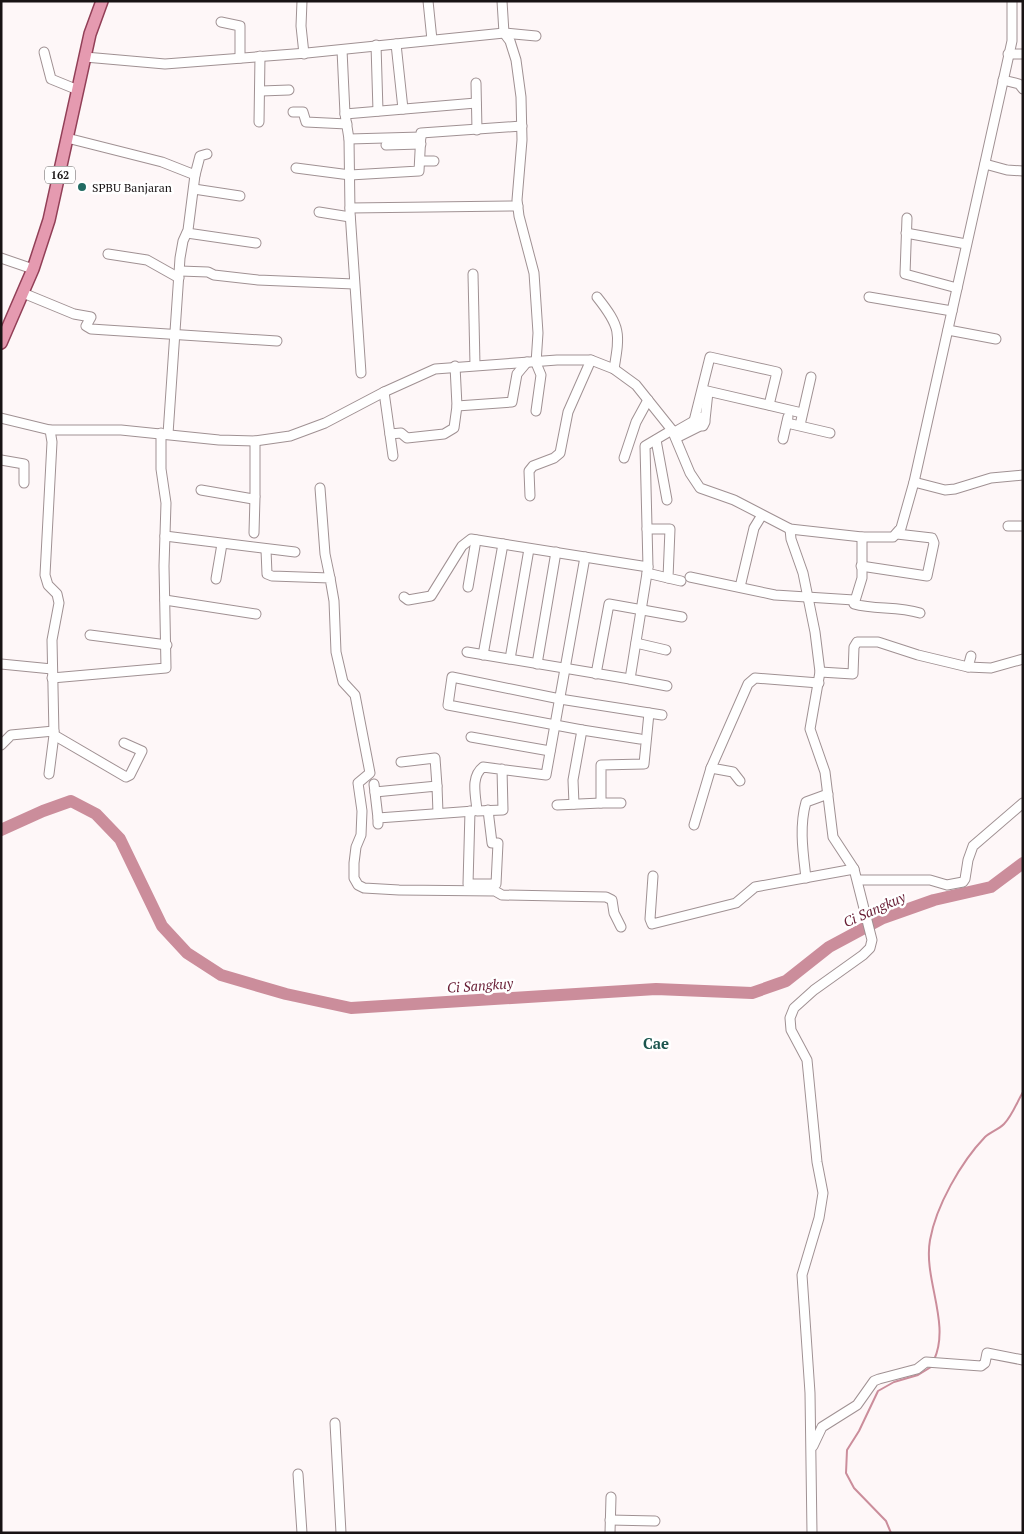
<svg xmlns="http://www.w3.org/2000/svg" width="1024" height="1534" font-family="'PT Serif',serif">
<style>
.lines{fill:none;stroke-linecap:round;stroke-linejoin:round}
.stream{stroke:#cb8d9b;stroke-width:2}
.river{stroke:#cb8d9b;stroke-width:12}
.minor-casing{stroke:#a09193;stroke-width:11}
.major-casing{stroke:#923f57;stroke-width:14}
.minor{stroke:#fff;stroke-width:9}
.major{stroke:#e59ab0;stroke-width:11}
.poi-dot{fill:#216a62;stroke:#fff;stroke-width:2}
.labels{text-anchor:middle;dominant-baseline:central;stroke-width:5;stroke-linejoin:round;paint-order:stroke}
.shield{fill:#fff;stroke:#5d5a5a;stroke-width:1}
.shield-label{font-size:11px;font-weight:bold;fill:#181314}
.poi-label{font-size:12px;fill:#181314;stroke:#fff;text-anchor:start}
.water-label{font-size:14px;font-style:italic;fill:#6a2037;stroke:#fff}
.quarter-label{font-size:15px;font-weight:bold;fill:#1b554e;stroke:#fff}
</style>
<rect width="100%" height="100%" fill="#fef7f8"/>
<g class="lines">
<g class="stream">
<path d="M934,1360C951,1323 923,1279 930,1240C936,1206 961,1162 985,1137C990,1132 998,1130 1004,1124C1012,1116 1017,1102 1023,1092"/>
<polyline points="891,1533 886,1521 854,1488 846,1473 847,1450 859,1431 878,1391 894,1382 918,1375 931,1367"/>
</g>
<polyline class="river" points="1,830 43,811 71,801 96,814 120,839 162,926 187,953 221,975 286,994 351,1008 656,989 752,993 786,981 829,947 883,918 934,900 991,887 1023,863"/>
<g class="minor-casing">
<g id="minor">
<polyline points="302,1 301,26 304,54"/>
<polyline points="428,1 432,40"/>
<polyline points="502,1 504,33 510,41 516,60 521,97 522,140 517,200 519,216 534,273 538,333 536,363 541,375 536,411"/>
<polyline points="221,22 240,26 240,58"/>
<polyline points="396,44 403,109"/>
<polyline points="376,45 378,111"/>
<polyline points="342,50 345,114 349,139 350,212 361,373"/>
<polyline points="44,52 51,79 78,90"/>
<polyline points="1008,54 1023,54"/>
<polyline points="85,57 165,64 307,53 504,33 536,36"/>
<polyline points="1003,80 1019,84 1023,89"/>
<polyline points="476,83 477,130"/>
<polyline points="261,91 289,90"/>
<polyline points="293,112 303,112 306,122 347,124"/>
<polyline points="345,114 476,103"/>
<polyline points="259,122 260,56"/>
<polyline points="67,138 162,162 195,175 200,156 207,154"/>
<polyline points="349,139 421,137"/>
<polyline points="386,145 421,144"/>
<polyline points="421,161 434,161"/>
<polyline points="985,164 1007,170 1023,171"/>
<polyline points="296,168 350,175 419,171 421,133 522,126"/>
<polyline points="194,189 240,196"/>
<polyline points="350,208 518,206"/>
<polyline points="319,212 350,217"/>
<polyline points="907,218 905,274 957,288"/>
<polyline points="187,233 256,243"/>
<polyline points="906,233 966,244"/>
<polyline points="108,254 147,260 179,278"/>
<polyline points="1,258 33,269"/>
<polyline points="180,271 208,272 214,275 258,280 354,284"/>
<polyline points="473,274 475,365"/>
<polyline points="23,293 74,314 91,317 86,326 91,329 277,341"/>
<path d="M597,297C621,327 620,333 614,369"/>
<polyline points="869,297 952,311"/>
<polyline points="948,330 996,339"/>
<polyline points="455,366 457,406"/>
<polyline points="703,390 802,413"/>
<polyline points="384,392 393,456"/>
<polyline points="697,417 704,418 705,422 703,426 696,426 694,421 710,357 777,372 769,405"/>
<polyline points="1,418 50,430 121,430 219,440 255,441 290,436 325,423 384,392 435,369 557,360 591,360 614,369 636,385 672,430 690,473 700,488 734,500 790,529 862,537 893,537 901,528 914,482 1012,41 1012,1"/>
<polyline points="705,420 708,392"/>
<polyline points="787,423 830,433"/>
<polyline points="800,425 811,377"/>
<polyline points="673,433 694,421"/>
<polyline points="168,434 180,258 183,241 188,230 195,175"/>
<polyline points="390,434 401,433 407,438 444,434 454,428 457,406 512,402 517,374 527,362"/>
<polyline points="676,438 698,427"/>
<polyline points="783,439 788,417"/>
<polyline points="656,440 667,500"/>
<polyline points="624,458 636,422 648,400"/>
<polyline points="1,460 24,464 24,483"/>
<polyline points="914,482 945,490 955,489 991,478 1023,475"/>
<polyline points="320,488 325,554 330,578"/>
<polyline points="201,490 253,499 255,496 255,441"/>
<polyline points="530,496 529,471 533,466 554,458 560,453 568,412 591,360"/>
<polyline points="1008,526 1023,526"/>
<polyline points="647,529 670,529 668,578 681,581"/>
<polyline points="790,529 791,539 803,573 815,632 820,672 810,729 825,772 833,837 854,869 872,940 870,948 863,955 814,990 794,1008 790,1018 791,1030 807,1060 817,1162 823,1193 819,1218 802,1275 810,1393 812,1533"/>
<polyline points="254,533 255,497"/>
<polyline points="165,536 295,552"/>
<path d="M862,537V578L854,604C875,610 897,606 920,613"/>
<polyline points="266,550 267,574 272,576 330,578 334,601 336,652 343,682 355,695 370,773 358,783 362,811 361,835 356,847 354,863 354,878 358,885 364,888 399,890 495,891 502,895 606,897 612,900 614,913 621,927"/>
<polyline points="861,566 927,576 934,543 932,538 897,534"/>
<polyline points="648,567 630,679 667,686"/>
<polyline points="647,573 668,578"/>
<polyline points="690,577 775,595 854,600"/>
<polyline points="216,579 222,544"/>
<polyline points="468,587 476,540"/>
<polyline points="740,587 754,528 762,515"/>
<polyline points="404,597 408,600 431,596 462,546 471,539 648,567 645,446 672,430"/>
<polyline points="165,600 256,614"/>
<polyline points="90,635 167,645"/>
<polyline points="636,643 666,650"/>
<polyline points="467,652 630,679"/>
<polyline points="483,655 503,544"/>
<polyline points="510,659 529,549"/>
<polyline points="1,664 52,669"/>
<polyline points="537,664 556,552"/>
<polyline points="968,667 991,668 1023,659"/>
<polyline points="820,672 853,674 854,647 857,642 878,642 918,655 968,667 971,656"/>
<polyline points="596,674 609,604 682,617"/>
<polyline points="52,678 166,668 164,566 166,503 161,469 161,433"/>
<polyline points="582,730 640,739"/>
<polyline points="54,735 126,777 130,775 142,751 124,743"/>
<polyline points="471,737 550,751"/>
<polyline points="1,745 11,735 54,731"/>
<polyline points="401,762 435,758 437,786"/>
<path d="M502,769L503,810L477,811C476,796 470,777 483,767L546,775L585,557"/>
<polyline points="49,774 54,735 52,640 59,603 57,594 48,585 45,575 52,442 50,430"/>
<polyline points="740,781 733,772 711,768 748,684 755,678 819,683"/>
<polyline points="374,784 378,818"/>
<polyline points="375,792 437,786 438,813"/>
<polyline points="621,803 601,803 601,765 644,764 649,713"/>
<polyline points="574,804 573,780 582,730 448,705 452,677 560,699 662,715"/>
<polyline points="557,805 601,803"/>
<polyline points="470,811 468,884 496,884 498,843 492,843 488,810"/>
<polyline points="378,824 378,818 474,811"/>
<polyline points="694,825 711,768"/>
<polyline points="653,876 650,919 652,924 736,903 755,887 854,869"/>
<path d="M806,878C803,852 799,827 806,802L828,794"/>
<polyline points="858,880 930,880 947,885 963,882 965,879 968,860 973,846 1023,803"/>
<polyline points="335,1423 341,1533"/>
<polyline points="813,1446 822,1427 857,1405 874,1381 879,1379 917,1369 926,1362 981,1366 985,1363 987,1353 1023,1360"/>
<polyline points="298,1474 302,1533"/>
<polyline points="610,1520 655,1521"/>
<polyline points="610,1533 611,1497"/>
</g>
</g>
<g class="major-casing">
<polyline id="major" points="1,343 33,269 49,220 90,34 102,1"/>
</g>
<use href="#minor" class="minor"/>
<use href="#major" class="major"/>
</g>
<circle class="poi-dot" cx="82" cy="187" r="5"/>
<g class="labels">
<rect class="shield" x="45" y="166.5" width="30" height="17" rx="4"/>
<g class="shield-label">
<text x="60" y="175">162</text>
</g>
<g class="poi-label">
<text x="92" y="187">SPBU Banjaran</text>
</g>
<g class="water-label">
<text transform="translate(874 909) rotate(-24)">Ci Sangkuy</text>
<text transform="translate(480 985) rotate(-4)">Ci Sangkuy</text>
</g>
<g class="quarter-label">
<text x="656" y="1043">Cae</text>
</g>
</g>
<rect width="1024" height="1534" fill="none" stroke="#181314" stroke-width="5"/>
</svg>
